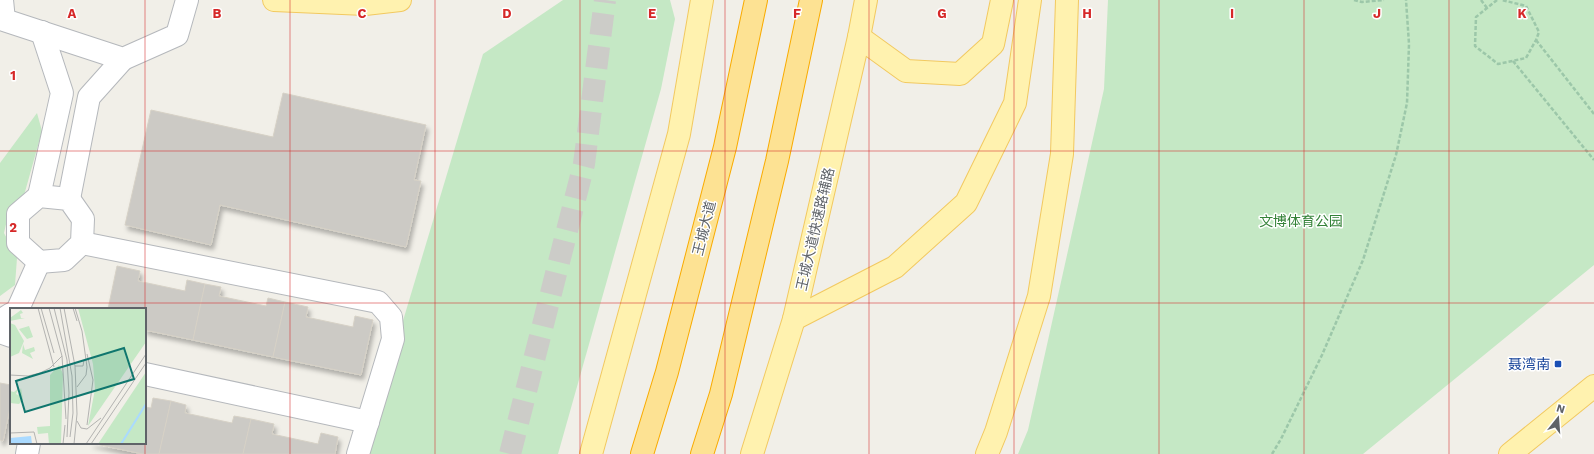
<svg xmlns="http://www.w3.org/2000/svg" width="1594" height="454" font-family="'Work Sans','Noto Sans SC',sans-serif">
<style>
.green{fill:#c5e8c5}
.building{fill:#cccac5;stroke:#d6d1c6;filter:url(#shadow)}
.lines{fill:none;stroke-linecap:round;stroke-linejoin:round}
.major-tunnel{stroke:#ccccc8;stroke-width:22;stroke-dasharray:22 11;stroke-linecap:butt}
.minor-casing{stroke:#b5b8bc;stroke-width:24}
.major-casing{stroke:#f2c960;stroke-width:24}
.highway-casing{stroke:#f9ab00;stroke-width:24}
.path{stroke:#9cc7a9;stroke-width:2.5;stroke-dasharray:4 2;stroke-linecap:butt}
.minor{stroke:#fff;stroke-width:22}
.major{stroke:#fff2af;stroke-width:22}
.highway{stroke:#fde293;stroke-width:22}
.grid{fill:none;stroke:#d62828;stroke-width:1;stroke-opacity:0.55}
.transit-dot{fill:#1a4fb4;stroke:#fff;stroke-width:1.5}
.labels{text-anchor:middle;dominant-baseline:central;stroke-width:3;stroke-linejoin:round;paint-order:stroke}
.park-label{font-size:14px;fill:#348238;stroke:#fff}
.street-label{font-size:14px;fill:#5f6368;stroke:#fff}
.transit-label{font-size:14px;fill:#164399;stroke:#fff;text-anchor:end}
.inset-river{fill:none;stroke:#aadaff;stroke-width:2}
.inset-road{fill:none;stroke:#b3b3b1;stroke-width:1}
.view{fill:#0f766e;fill-opacity:0.15;stroke:#0f766e;stroke-width:2}
.inset-edge{fill:none;stroke:#5f6368;stroke-width:2}
.grid-label{font-size:13px;text-anchor:middle;font-weight:bold;fill:#d62828;stroke:#fff;stroke-width:3;stroke-linejoin:round;paint-order:stroke}
</style>
<defs>
<filter id="shadow"><feDropShadow dx="2.5" dy="4.5" stdDeviation="2" flood-color="#0004"/></filter>
</defs>
<rect width="100%" height="100%" fill="#f1efe8"/>
<g class="green">
<polygon points="563,0 670,0 675,19 661,89 558,454 363,454 483,54"/>
<polygon points="1108,0 1594,0 1594,265 1363,454 1018,454 1028,430 1104,89"/>
<polygon points="37,113 42,131 23,199 9,211 4,233 17,258 15,285 0,296 0,163"/>
</g>
<g class="building">
<polygon points="283,93 426,125 414,180 421,181 406,247 220,205 211,245 125,225 151,110 273,137"/>
<polygon points="117,266 140,271 138,281 185,291 187,280 205,284 193,340 145,330 145,309 108,309"/>
<polygon points="205,284 221,287 219,296 266,306 268,298 285,302 273,357 193,340"/>
<polygon points="285,302 308,307 306,317 353,327 355,316 373,320 361,375 273,357"/>
<polygon points="0,383 11,385 11,403 3,441 0,440"/>
<polygon points="153,398 171,401 159,454 143,454 91,443 145,443 145,407 151,408"/>
<polygon points="171,401 186,405 185,413 232,423 234,416 251,419 243,454 159,454"/>
<polygon points="251,419 274,424 272,434 318,444 321,433 338,437 335,454 243,454"/>
</g>
<g class="lines">
<polyline class="major-tunnel" points="510,454 584,164 605,0"/>
<g class="minor-casing">
<g id="minor">
<polyline points="2,0 4,20 123,59 177,35 187,0"/>
<polygon points="39,196 69,199 83,219 82,243 64,260 39,262 18,243 18,214"/>
<polyline points="39,196 62,93 42,32"/>
<polyline points="69,199 89,97 123,59"/>
<polyline points="82,243 378,302 391,317 393,339 358,454"/>
<polyline points="18,309 39,262"/>
<polyline points="0,321 11,314"/>
<polyline points="0,332 11,336"/>
<polyline points="145,374 368,422"/>
<polyline points="27,454 29,443"/>
</g>
</g>
<g class="major-casing">
<g id="major">
<polyline points="274,0 365,4 400,0"/>
<polyline points="859,37 906,71 960,74 993,44 1002,0"/>
<polyline points="794,319 895,267 966,203 1015,103 1030,0"/>
<polyline points="591,454 679,134 702,0"/>
<polyline points="752,454 794,319 859,37 866,0"/>
<polyline points="987,454 996,432 1039,296 1062,154 1067,0"/>
<polyline points="1510,454 1594,386"/>
</g>
</g>
<g class="highway-casing">
<g id="highway">
<polyline points="642,454 667,372 725,147 756,0"/>
<polyline points="702,454 721,394 777,161 811,0"/>
</g>
</g>
<g class="path">
<polyline points="1354,0 1362,2 1384,0"/>
<polyline points="1481,0 1487,8"/>
<polyline points="1497,0 1476,17 1475,46 1498,64 1526,58 1536,40 1539,32 1526,6 1502,0"/>
<polyline points="1536,40 1594,114"/>
<polyline points="1513,61 1594,160"/>
<polyline points="1272,454 1281,439 1322,355 1363,260 1396,155 1407,103 1409,44 1406,0"/>
</g>
<use href="#minor" class="minor"/>
<use href="#major" class="major"/>
<use href="#highway" class="highway"/>
</g>
<path class="grid" d="M145,0V309M290,0V454M435,0V454M580,0V454M725,0V454M869,0V454M1014,0V454M1159,0V454M1304,0V454M1449,0V454M0,151H1594M0,303H1594M145,443V454"/>
<rect class="transit-dot" x="1554" y="360" width="8" height="8" rx="2"/>
<g class="labels">
<g class="park-label">
<text x="1301" y="221">文博体育公园</text>
</g>
<g class="street-label">
<text transform="translate(704 228) rotate(-76)">王城大道</text>
<text transform="translate(815 229) rotate(-77)">王城大道快速路辅路</text>
</g>
<g class="transit-label">
<text x="1550" y="364">聂湾南</text>
</g>
</g>
<g transform="translate(10 308)">
<rect width="136" height="136" fill="#f1efe8"/>
<path d="M68,0H136V34L78,118L85,81L83,56ZM11,2L13,5L10,6L11,10H15L0,13V10ZM0,15L5,17L14,33L9,45L0,49ZM19,18L23,29L17,31L9,21ZM13,36L15,42L24,39L25,43L20,45L23,51L12,45ZM49,57L53,66L51,136H39L38,125L28,126L27,119L40,118V67ZM136,64V136H88ZM9,80L6,86L8,87L11,80L13,92L9,96L0,95V83L4,84Z" fill="#c5e8c5"/>
<path d="M21,128L22,136H0V130Z" fill="#aadaff"/>
<path class="inset-river" d="M111,136L136,96"/>
<path class="inset-road" d="M28,0L44,59M31,0L44,45M39,0L52,48L56,111M44,0L57,52L59,85L57,129M50,0L62,68L63,105L60,129M54,0L65,58L67,106L64,136M63,0L67,13M65,0L72,23L77,59L76,67L67,79M65,58H73L74,52M0,67L18,68L30,65L40,60L52,48M67,113L71,120L77,121L91,110M77,117L83,72L77,46M0,125L24,124L27,136M53,136L55,117M76,136L136,46M81,136L136,55"/>
<path class="view" d="M114,40L124,71L15,104L6,73Z"/>
<rect width="136" height="136" class="inset-edge"/>
</g>
<g class="grid-label">
<text x="72" y="18">A</text>
<text x="217" y="18">B</text>
<text x="362" y="18">C</text>
<text x="507" y="18">D</text>
<text x="652" y="18">E</text>
<text x="797" y="18">F</text>
<text x="942" y="18">G</text>
<text x="1087" y="18">H</text>
<text x="1232" y="18">I</text>
<text x="1377" y="18">J</text>
<text x="1522" y="18">K</text>
<text x="13" y="80">1</text>
<text x="13" y="232">2</text>
</g>
<g transform="translate(1558 418) rotate(17)" stroke="#ffffff" stroke-width="3" paint-order="stroke">
<path d="M0-3L7 15L0 10L-7 15Z" fill="#5f6368"/>
<text y="-6" font-size="11" font-weight="bold" text-anchor="middle" fill="#5f6368">N</text>
</g>
</svg>
